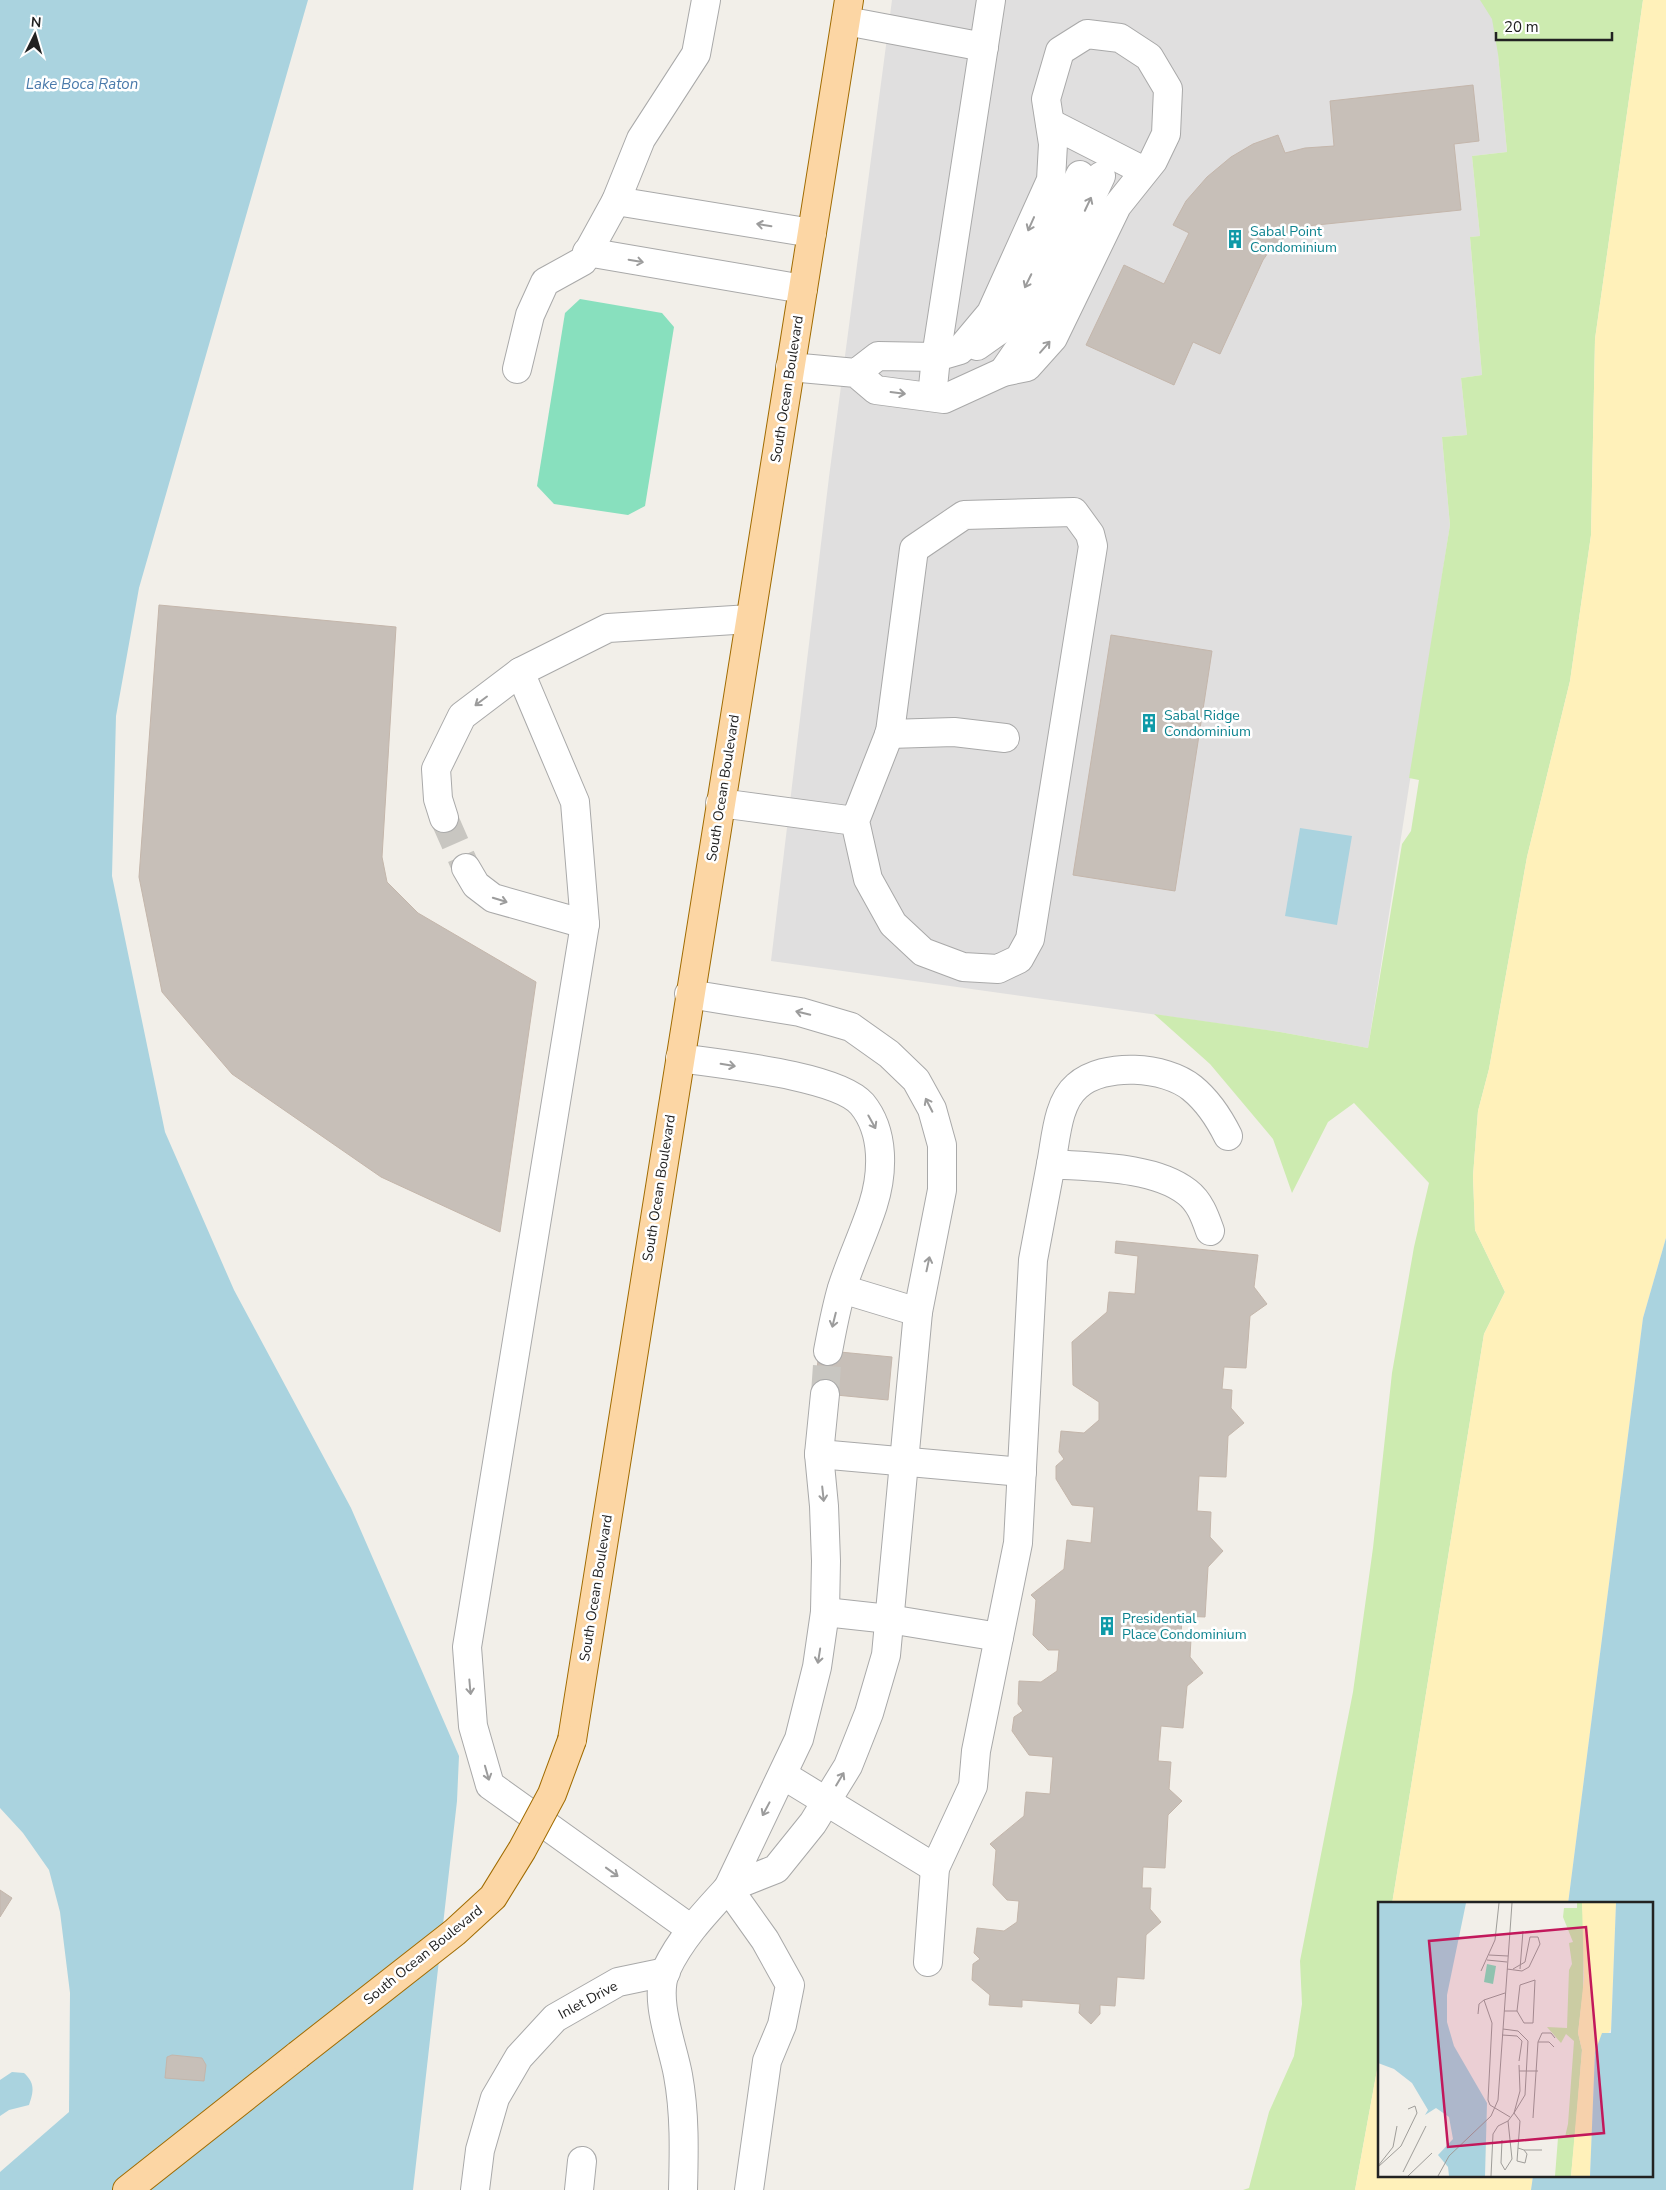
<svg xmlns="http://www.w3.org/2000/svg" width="1666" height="2190" font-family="'Nunito Sans',sans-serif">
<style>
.residential{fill:#e0dfdf}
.grass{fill:#cdebb0}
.sand{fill:#fff1ba}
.pitch{fill:#88e0be}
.water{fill:#aad3df}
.building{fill:#c7bfb8;stroke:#c4b6ab}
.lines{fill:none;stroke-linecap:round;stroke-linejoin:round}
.minor-tunnel{stroke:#c8c6c1;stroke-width:28;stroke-dasharray:28 14;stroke-linecap:butt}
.minor-casing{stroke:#a9a9a9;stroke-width:30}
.major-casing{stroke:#a06b00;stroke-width:30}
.minor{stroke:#fff;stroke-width:28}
.major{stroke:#fcd6a4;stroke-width:28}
.major-bridge-casing{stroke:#a06b00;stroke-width:30;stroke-linecap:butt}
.major-bridge{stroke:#fcd6a4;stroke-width:28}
.oneway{stroke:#9c9c9c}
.labels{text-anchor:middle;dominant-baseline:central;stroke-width:5;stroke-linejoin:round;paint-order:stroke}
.culture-label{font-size:14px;fill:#0d838f;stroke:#fff;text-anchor:start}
.street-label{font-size:14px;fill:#222;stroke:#fff}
.water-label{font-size:15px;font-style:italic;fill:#4a7aab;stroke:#fff}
.inset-road{fill:none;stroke:#9f9d99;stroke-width:1}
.view{fill:#c2185b;fill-opacity:0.15;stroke:#c2185b;stroke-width:2.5}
.inset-edge{fill:none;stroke:#222;stroke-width:2.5}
</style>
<rect width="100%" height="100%" fill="#f2efe9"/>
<polygon class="residential" points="892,0 1541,0 1498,54 1507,152 1472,156 1480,236 1470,237 1482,375 1461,378 1467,435 1442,437 1450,525 1368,1048 1280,1032 771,961 829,477"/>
<polygon class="grass" points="1480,0 1643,0 1595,339 1591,535 1570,681 1527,857 1489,1069 1478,1111 1473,1176 1475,1230 1505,1292 1484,1334 1392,1904 1380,1904 1380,2037 1377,2070 1355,2190 1243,2190 1249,2188 1269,2112 1294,2056 1302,2004 1300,1961 1353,1692 1373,1548 1392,1373 1414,1247 1429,1183 1354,1103 1328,1122 1292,1193 1273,1139 1210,1064 1154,1014 1280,1032 1368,1048 1402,844 1411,831 1419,780 1409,778 1450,525 1442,437 1467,435 1461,378 1482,375 1470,237 1480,236 1472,156 1507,152 1498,54 1492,19"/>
<g class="sand">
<polygon points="1643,0 1666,0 1666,1238 1643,1318 1568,1904 1392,1904 1484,1334 1505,1292 1475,1230 1473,1176 1478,1111 1489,1069 1527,857 1570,681 1591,535 1595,339"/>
<polygon points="1380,2037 1380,2176 1533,2176 1531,2190 1355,2190 1377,2070"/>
</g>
<polygon class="pitch" points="580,299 662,313 674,327 645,506 628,515 554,504 537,486 565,313"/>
<g class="water">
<polygon points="0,0 308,0 139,588 116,716 112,876 165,1132 234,1290 351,1508 459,1756 457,1801 413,2190 0,2190 0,2172 69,2112 70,1993 60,1912 49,1870 23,1833 0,1808"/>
<polygon points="1300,828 1352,836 1337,925 1285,916"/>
<polygon points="1666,1238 1666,2190 1531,2190 1533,2176 1652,2176 1652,1904 1568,1904 1643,1318"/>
<path d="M12,2072L24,2073C35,2083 34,2091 29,2105L9,2110L0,2116V2080Z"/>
</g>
<g class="building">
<polygon points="1473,85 1479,141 1454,144 1461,210 1307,226 1288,235 1273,246 1263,260 1220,354 1193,342 1174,385 1086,345 1124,265 1164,284 1189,233 1173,225 1186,201 1207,177 1231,157 1253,144 1278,135 1285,153 1305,148 1334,146 1330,101"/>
<polygon points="159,605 396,627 382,857 387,882 418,913 536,982 500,1232 381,1177 232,1074 162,992 139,877"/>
<polygon points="1111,635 1212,651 1175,891 1073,875"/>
<polygon points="1116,1241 1258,1255 1254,1287 1267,1304 1250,1316 1246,1368 1224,1367 1222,1389 1232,1390 1231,1408 1244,1423 1228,1436 1226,1477 1199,1476 1197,1511 1211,1512 1210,1537 1223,1551 1208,1567 1205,1617 1182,1616 1181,1638 1191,1639 1190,1657 1203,1673 1187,1686 1183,1728 1161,1726 1158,1761 1171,1762 1169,1789 1182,1801 1168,1815 1165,1868 1143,1867 1142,1888 1151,1888 1150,1909 1161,1922 1146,1935 1144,1979 1117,1977 1115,2006 1100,2005 1100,2014 1091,2024 1079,2013 1080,2004 1022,2000 1022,2007 989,2005 990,1995 972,1980 973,1964 980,1959 974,1953 977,1928 1004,1931 1017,1922 1019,1901 1007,1900 993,1885 996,1850 990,1844 1024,1816 1026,1792 1050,1794 1053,1757 1029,1755 1012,1731 1014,1717 1023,1711 1018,1704 1019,1681 1041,1682 1057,1671 1059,1650 1048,1650 1033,1635 1036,1600 1031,1595 1064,1569 1067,1540 1091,1543 1094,1507 1072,1505 1056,1479 1056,1466 1064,1459 1059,1452 1061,1431 1084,1433 1099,1420 1099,1402 1073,1385 1072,1342 1107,1312 1109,1292 1135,1294 1138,1256 1115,1253"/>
<polygon points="819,1350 892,1357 888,1400 815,1393"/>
<polygon points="0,1890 12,1898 0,1917"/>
<polygon points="172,2055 202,2058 206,2065 204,2081 165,2078 167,2057"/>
</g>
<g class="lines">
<g class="minor-tunnel">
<polyline points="444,818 466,868"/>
<polyline points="825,1394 828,1351"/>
</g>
<g class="minor-casing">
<g id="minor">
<polyline points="846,21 984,47"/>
<polyline points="1050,123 1144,171"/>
<polyline points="616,201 812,233"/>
<polyline points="587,252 803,289"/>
<polyline points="977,346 1008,324 1080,175"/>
<polyline points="790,367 856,373 876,390 944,399 1003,372 1027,367 1053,338 1117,206 1153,161 1166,134 1168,89 1149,57 1120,38 1087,34 1060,51 1046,99 1053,144 1051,180 991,313 960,350 936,357 878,356 856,373"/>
<polyline points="517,369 530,315 545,282 583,261 616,201 641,139 696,54 706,0"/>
<polyline points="1003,372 1023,343 1101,176"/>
<polyline points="932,397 936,357 991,0"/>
<polyline points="520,672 575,802 585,924 467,1647 473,1726 490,1785 691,1929"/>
<polyline points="889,734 954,732 1005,738"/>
<polyline points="720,803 855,821 890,732 914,549 964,515 1074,512 1090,534 1093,546 1030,939 1019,959 998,969 963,967 923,952 893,924 868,879 855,821"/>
<polyline points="444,818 438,799 436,769 462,716 520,672 608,628 750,619"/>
<polyline points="466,868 476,885 493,898 585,924"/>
<polyline points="689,994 800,1012 851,1027 889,1054 916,1080 932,1109 942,1145 942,1190 918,1312 886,1655 869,1713 848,1766 813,1823 776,1869 728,1888 799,1739 817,1667 825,1612 826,1561 824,1506 819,1454 825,1394"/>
<path d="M680,1058C719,1064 837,1075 862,1104C885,1132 883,1173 873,1205C864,1233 851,1260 842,1288C836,1308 832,1330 828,1351"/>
<path d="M1051,1164C1056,1139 1057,1103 1077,1086C1104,1062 1165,1066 1192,1088C1208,1101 1219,1118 1228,1136"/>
<polyline points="842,1289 918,1312"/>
<polyline points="819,1454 1022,1472"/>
<polyline points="825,1612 889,1619 999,1637"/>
<polyline points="783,1775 935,1868"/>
<path d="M928,1962L935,1868L973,1786L976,1751L1018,1543L1033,1260L1051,1164C1091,1167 1154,1166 1187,1192C1200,1202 1205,1217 1210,1231"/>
<polyline points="475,2190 480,2150 495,2098 519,2057 555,2018 618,1982 666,1972"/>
<polyline points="579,2190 582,2161"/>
<path d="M683,2190C684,2152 685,2113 678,2075C673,2046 653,1999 666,1970C681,1938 705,1913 728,1888L765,1940L790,1985L782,2025L767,2061L749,2190"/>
</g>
</g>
<g class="major-casing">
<g id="major">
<polyline points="572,1740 849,0"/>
<polyline points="127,2190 298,2055"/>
</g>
</g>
<use href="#minor" class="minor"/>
<use href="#major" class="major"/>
<g class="major-bridge-casing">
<polyline id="major-bridge" points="298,2055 455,1932 493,1897 522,1850 552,1794 572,1740"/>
</g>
<use href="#major-bridge" class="major-bridge"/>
</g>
<defs><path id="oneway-shaft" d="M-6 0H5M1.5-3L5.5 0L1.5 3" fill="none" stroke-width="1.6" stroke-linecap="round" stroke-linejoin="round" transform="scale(1.25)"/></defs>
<g class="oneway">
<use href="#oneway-shaft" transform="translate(1088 204) rotate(-65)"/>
<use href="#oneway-shaft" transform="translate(1031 224) rotate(114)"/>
<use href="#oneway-shaft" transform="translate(764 225) rotate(-171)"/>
<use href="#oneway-shaft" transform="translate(636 261) rotate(10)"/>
<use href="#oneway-shaft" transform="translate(1028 281) rotate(116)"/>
<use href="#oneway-shaft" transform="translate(1045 347) rotate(-49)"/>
<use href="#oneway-shaft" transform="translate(898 393) rotate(7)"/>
<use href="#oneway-shaft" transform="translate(481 701) rotate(143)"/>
<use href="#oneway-shaft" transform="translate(500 900) rotate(17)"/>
<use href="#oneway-shaft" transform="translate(803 1013) rotate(-166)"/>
<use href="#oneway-shaft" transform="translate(728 1065) rotate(9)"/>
<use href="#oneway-shaft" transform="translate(929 1105) rotate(-117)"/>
<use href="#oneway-shaft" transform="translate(872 1122) rotate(61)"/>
<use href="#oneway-shaft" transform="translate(928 1264) rotate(-78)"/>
<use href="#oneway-shaft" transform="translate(834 1320) rotate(104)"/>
<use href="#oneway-shaft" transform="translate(823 1494) rotate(84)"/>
<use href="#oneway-shaft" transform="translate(819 1656) rotate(99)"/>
<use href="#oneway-shaft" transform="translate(470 1687) rotate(85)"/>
<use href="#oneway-shaft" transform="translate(487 1773) rotate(74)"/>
<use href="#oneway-shaft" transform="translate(840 1779) rotate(-59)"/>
<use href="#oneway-shaft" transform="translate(766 1809) rotate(118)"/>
<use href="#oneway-shaft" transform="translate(612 1872) rotate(36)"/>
</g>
<defs>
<g id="building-bare" transform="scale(1.5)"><path d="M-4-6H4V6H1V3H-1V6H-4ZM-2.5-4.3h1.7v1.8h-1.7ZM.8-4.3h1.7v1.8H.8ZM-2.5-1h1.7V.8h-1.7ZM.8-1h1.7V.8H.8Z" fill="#0f9aa8" stroke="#fff" stroke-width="2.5" paint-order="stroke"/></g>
</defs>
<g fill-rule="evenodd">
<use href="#building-bare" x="1235" y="239"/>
<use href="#building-bare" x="1149" y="723"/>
<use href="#building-bare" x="1107" y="1626"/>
</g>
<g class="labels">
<g class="culture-label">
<text x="1250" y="231">Sabal Point<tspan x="1250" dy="16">Condominium</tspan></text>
<text x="1164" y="715">Sabal Ridge<tspan x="1164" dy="16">Condominium</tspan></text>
<text x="1122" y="1618">Presidential<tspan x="1122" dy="16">Place Condominium</tspan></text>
</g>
<g class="street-label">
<text transform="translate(787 389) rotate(-81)">South Ocean Boulevard</text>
<text transform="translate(723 788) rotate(-81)">South Ocean Boulevard</text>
<text transform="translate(659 1188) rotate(-81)">South Ocean Boulevard</text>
<text transform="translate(596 1588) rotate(-81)">South Ocean Boulevard</text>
<text transform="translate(423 1955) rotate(-39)">South Ocean Boulevard</text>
<text transform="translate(588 2000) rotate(-28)">Inlet Drive</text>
</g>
<g class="water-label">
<text x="82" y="84">Lake Boca Raton</text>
</g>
</g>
<g transform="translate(1378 1902)">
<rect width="275" height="275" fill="#f2efe9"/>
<path d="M199,1H204L206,24L205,90L200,131L204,148L198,222L193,274H177L180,236L187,235L190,222L196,139L188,132L183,141L169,125L189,126L191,68L194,62L191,41L195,40L185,15L186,6H199Z" fill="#cdebb0"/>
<path d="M204,1H238L233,127L217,150L212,274H193L204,148L200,131L206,76Z" fill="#fff1ba"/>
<path d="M109,62L118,64L115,82L106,80Z" fill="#88e0be"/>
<path d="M0,1H88L69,93V120L76,144L109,201L107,274H71L70,265L60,253L75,237L71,215L58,206L47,213L50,208L34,181L16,167L0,161ZM238,1H275V274H212L217,150L224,131H233Z" fill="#aad3df"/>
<path class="inset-road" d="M111,53L130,54M109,58L129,60M129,67L144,69L151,65L162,42L160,35H152L147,60L135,67M142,67L145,29M103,69L117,38L121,1M106,98L114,121L110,198L112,203L132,215M126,109H139L142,83L157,78L155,121H146L139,109M100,112L101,102L106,98L127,91M125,127L140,129L150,139L147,193L136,211L142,189L141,163M124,133L139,134L144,139L141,159M160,140L164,131H173L177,136M141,169H160M155,216L160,140H171L176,145M124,238L123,261L127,268L134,257L130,219L136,211L142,219L139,259L147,261L149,252L146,248L140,246M146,248H164M0,264L15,245L19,224M0,265L23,244L39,211L37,204L30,207M25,270L48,224M30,274L54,251M60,274L71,254L113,214L120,198L134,1M113,274L115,232L120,224L130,219"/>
<path class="view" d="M208,25L226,231L70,245L51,39Z"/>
<rect width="275" height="275" class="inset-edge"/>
</g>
<g transform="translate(35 35) rotate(5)" stroke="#ffffff" stroke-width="4" paint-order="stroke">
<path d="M0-4L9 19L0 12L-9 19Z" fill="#222222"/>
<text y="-8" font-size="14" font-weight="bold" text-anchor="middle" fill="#222222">N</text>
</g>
<path d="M1496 32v8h116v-8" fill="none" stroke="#222222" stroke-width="2.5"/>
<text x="1504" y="32" font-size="15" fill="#222222" stroke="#ffffff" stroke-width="4" paint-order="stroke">20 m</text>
</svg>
